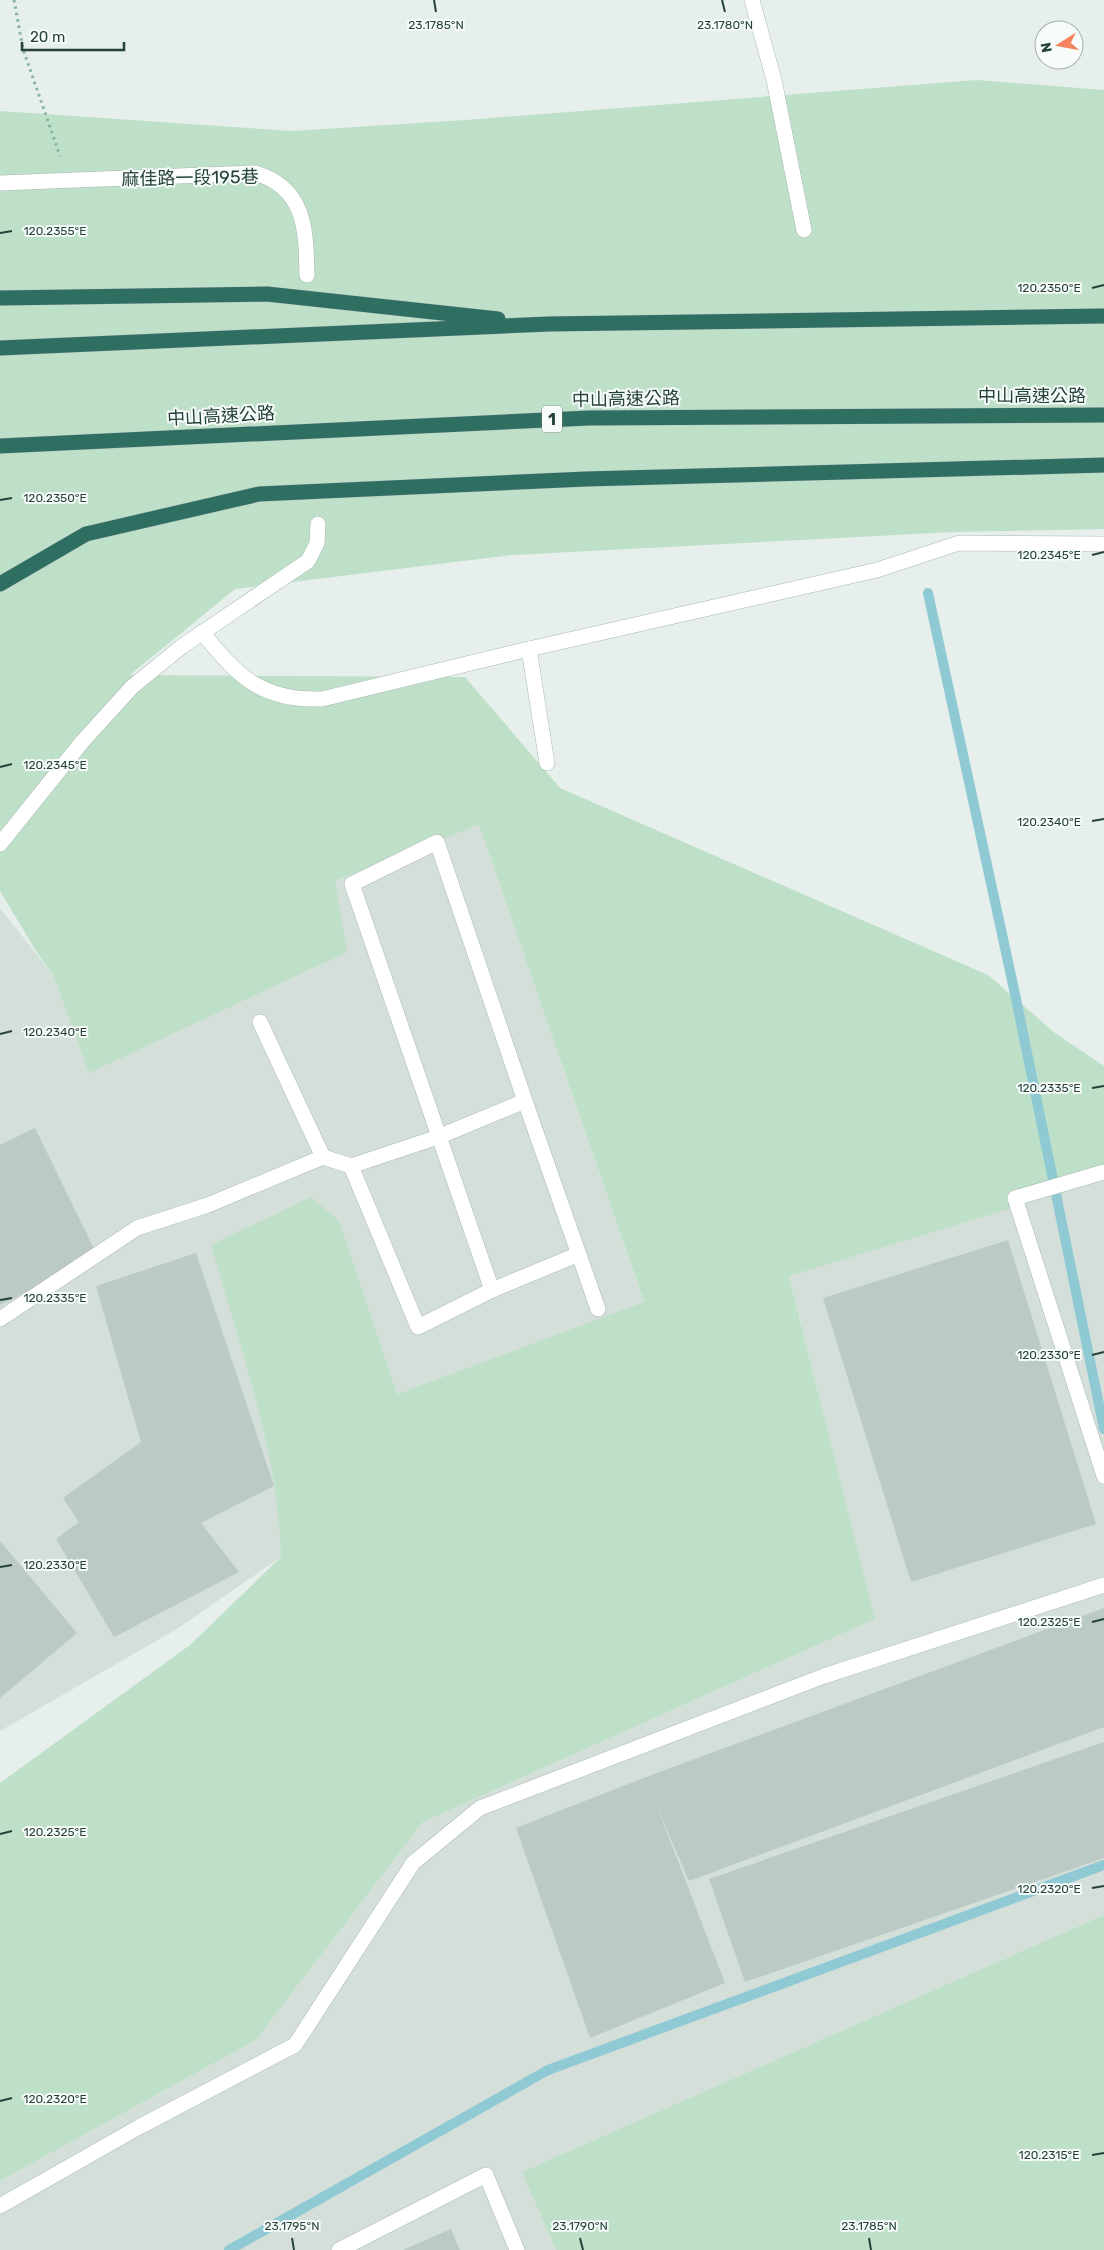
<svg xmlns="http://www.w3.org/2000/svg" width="1104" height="2250" font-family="Rubik,'Noto Sans TC',sans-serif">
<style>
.built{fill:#d4dfda}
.green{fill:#bfe0c8}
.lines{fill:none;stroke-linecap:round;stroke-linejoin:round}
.stream{stroke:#8ec9d4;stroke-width:10}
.building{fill:#bbcac4}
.service-casing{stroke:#a8b8b2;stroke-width:16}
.motorway-casing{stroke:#c2cac8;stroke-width:16}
.path{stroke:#86b3a5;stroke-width:3;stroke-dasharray:2.5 4;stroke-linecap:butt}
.service{stroke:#fff;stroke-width:15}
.motorway{stroke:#2f6f62;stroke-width:15}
.ticks{fill:none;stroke:#24423a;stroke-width:2}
.labels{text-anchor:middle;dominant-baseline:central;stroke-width:4;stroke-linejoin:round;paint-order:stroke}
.shield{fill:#f7fbf9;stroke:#637a73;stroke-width:1}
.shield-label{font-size:16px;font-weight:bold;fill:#24423a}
.street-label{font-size:18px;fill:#24423a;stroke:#f7fbf9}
.ticks-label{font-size:12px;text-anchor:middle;fill:#24423a;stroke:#f7fbf9;stroke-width:4;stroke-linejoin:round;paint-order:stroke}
</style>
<rect width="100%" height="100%" fill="#e6efeb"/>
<g class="built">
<polygon points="479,825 644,1303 397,1394 339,1221 269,1448 280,1527 281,1557 177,1629 0,1731 0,908 53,975 89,1072 335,881"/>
<polygon points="1104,1180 1104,1915 523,2172 556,2250 0,2250 0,2181 256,2040 423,1822 875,1619 789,1275"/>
</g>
<g class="green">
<path d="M977,80L1104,90V529L954,532L513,555L235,589L130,675L465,677L560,788L988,975L1055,1033L1104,1066V1180L789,1276L875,1619L423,1822L256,2040L0,2181V1783L190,1645L281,1557C278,1450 240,1347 211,1245L311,1197L339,1221L397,1394L644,1302L479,825L335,881L347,952L89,1073L53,975L36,951L0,891V111L292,131L465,120Z"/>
<polygon points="1104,1915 1104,2250 556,2250 522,2172"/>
</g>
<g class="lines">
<g class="stream">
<polyline points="928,593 1015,994 1104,1429"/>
<polyline points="229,2250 548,2070 1104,1865"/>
</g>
</g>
<g class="building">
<polygon points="35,1128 98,1257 0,1305 0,1145"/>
<polygon points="1008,1240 1096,1524 911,1582 823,1298"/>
<polygon points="196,1253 274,1486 201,1523 239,1572 114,1637 56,1539 79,1522 63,1498 141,1442 96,1286"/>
<polygon points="0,1541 77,1633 0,1698"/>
<polygon points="1104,1608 1104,1727 689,1881 656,1804 725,1983 590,2038 516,1828 646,1777"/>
<polygon points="1104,1742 1104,1858 745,1982 709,1879"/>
<polygon points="451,2229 460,2250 403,2250"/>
</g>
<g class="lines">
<g class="service-casing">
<g id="service">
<polyline points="752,0 774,80 804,230"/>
<path d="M0,183L255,173C306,188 306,230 307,275"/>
<path d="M202,632C238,677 262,701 322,699L529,649L877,570L959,543L1104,544"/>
<polyline points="529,649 547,763"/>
<polyline points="0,844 82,742 132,687 181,647 308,561 317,543 318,524"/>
<polyline points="260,1022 323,1157 351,1166 418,1327 492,1290 579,1254"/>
<polyline points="351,1166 438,1137 525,1101 598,1309"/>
<polyline points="1104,1172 1015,1198 1104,1476"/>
<polyline points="492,1290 352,884 437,842 525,1101"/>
<polyline points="0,1319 137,1228 208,1205 323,1157"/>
<polyline points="0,2206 139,2127 295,2045 413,1863 480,1808 824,1676 1104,1585"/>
<polyline points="339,2250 486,2175 517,2250"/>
</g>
</g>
<g class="motorway-casing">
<g id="motorway">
<polyline points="0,298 267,294 498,319"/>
<polyline points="0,348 549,324 1104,316"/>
<polyline points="0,446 589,418 1104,415"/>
<polyline points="0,584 86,534 259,494 586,479 1104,465"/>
</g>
</g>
<polyline class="path" points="14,0 23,49 60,156"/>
<use href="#service" class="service"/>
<use href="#motorway" class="motorway"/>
</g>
<path class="ticks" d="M434,0L436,12M722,0L725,12M0,233L12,231M1092,288L1104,285M0,500L12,498M1092,555L1104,552M0,767L12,764M1092,821L1104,819M0,1034L12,1031M1092,1088L1104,1086M0,1300L12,1298M1092,1355L1104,1352M0,1567L12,1565M1092,1622L1104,1619M0,1834L12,1831M1092,1888L1104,1886M0,2101L12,2098M1092,2155L1104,2153M292,2238L294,2250M580,2238L583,2250M869,2238L871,2250"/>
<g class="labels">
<rect class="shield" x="542" y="405.5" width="20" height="27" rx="4"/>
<g class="shield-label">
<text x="552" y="419">1</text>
</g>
<g class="street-label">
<text transform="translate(190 178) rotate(-1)">麻佳路一段195巷</text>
<text x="1032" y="396">中山高速公路</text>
<text transform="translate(626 399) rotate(-1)">中山高速公路</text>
<text transform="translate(221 416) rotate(-3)">中山高速公路</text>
</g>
</g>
<g class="ticks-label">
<text x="436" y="29">23.1785°N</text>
<text x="725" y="29">23.1780°N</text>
<text x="55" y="235">120.2355°E</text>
<text x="1049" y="292">120.2350°E</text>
<text x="55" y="502">120.2350°E</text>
<text x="1049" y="559">120.2345°E</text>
<text x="55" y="769">120.2345°E</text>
<text x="1049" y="826">120.2340°E</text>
<text x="55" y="1036">120.2340°E</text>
<text x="1049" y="1092">120.2335°E</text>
<text x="55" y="1302">120.2335°E</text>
<text x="1049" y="1359">120.2330°E</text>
<text x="55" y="1569">120.2330°E</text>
<text x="1049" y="1626">120.2325°E</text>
<text x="55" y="1836">120.2325°E</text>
<text x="1049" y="1893">120.2320°E</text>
<text x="55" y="2103">120.2320°E</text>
<text x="1049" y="2159">120.2315°E</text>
<text x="292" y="2230">23.1795°N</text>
<text x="580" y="2230">23.1790°N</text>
<text x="869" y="2230">23.1785°N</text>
</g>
<g transform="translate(1059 45) rotate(259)"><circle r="24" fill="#f7fbf9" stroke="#a3b1ad"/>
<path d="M0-4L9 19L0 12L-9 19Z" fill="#f4845f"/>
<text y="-8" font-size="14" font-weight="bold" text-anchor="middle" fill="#24423a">N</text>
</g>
<path d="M22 42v8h102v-8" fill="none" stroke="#24423a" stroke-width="2.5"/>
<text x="30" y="42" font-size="15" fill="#24423a" stroke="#f7fbf9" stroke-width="4" paint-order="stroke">20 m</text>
</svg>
